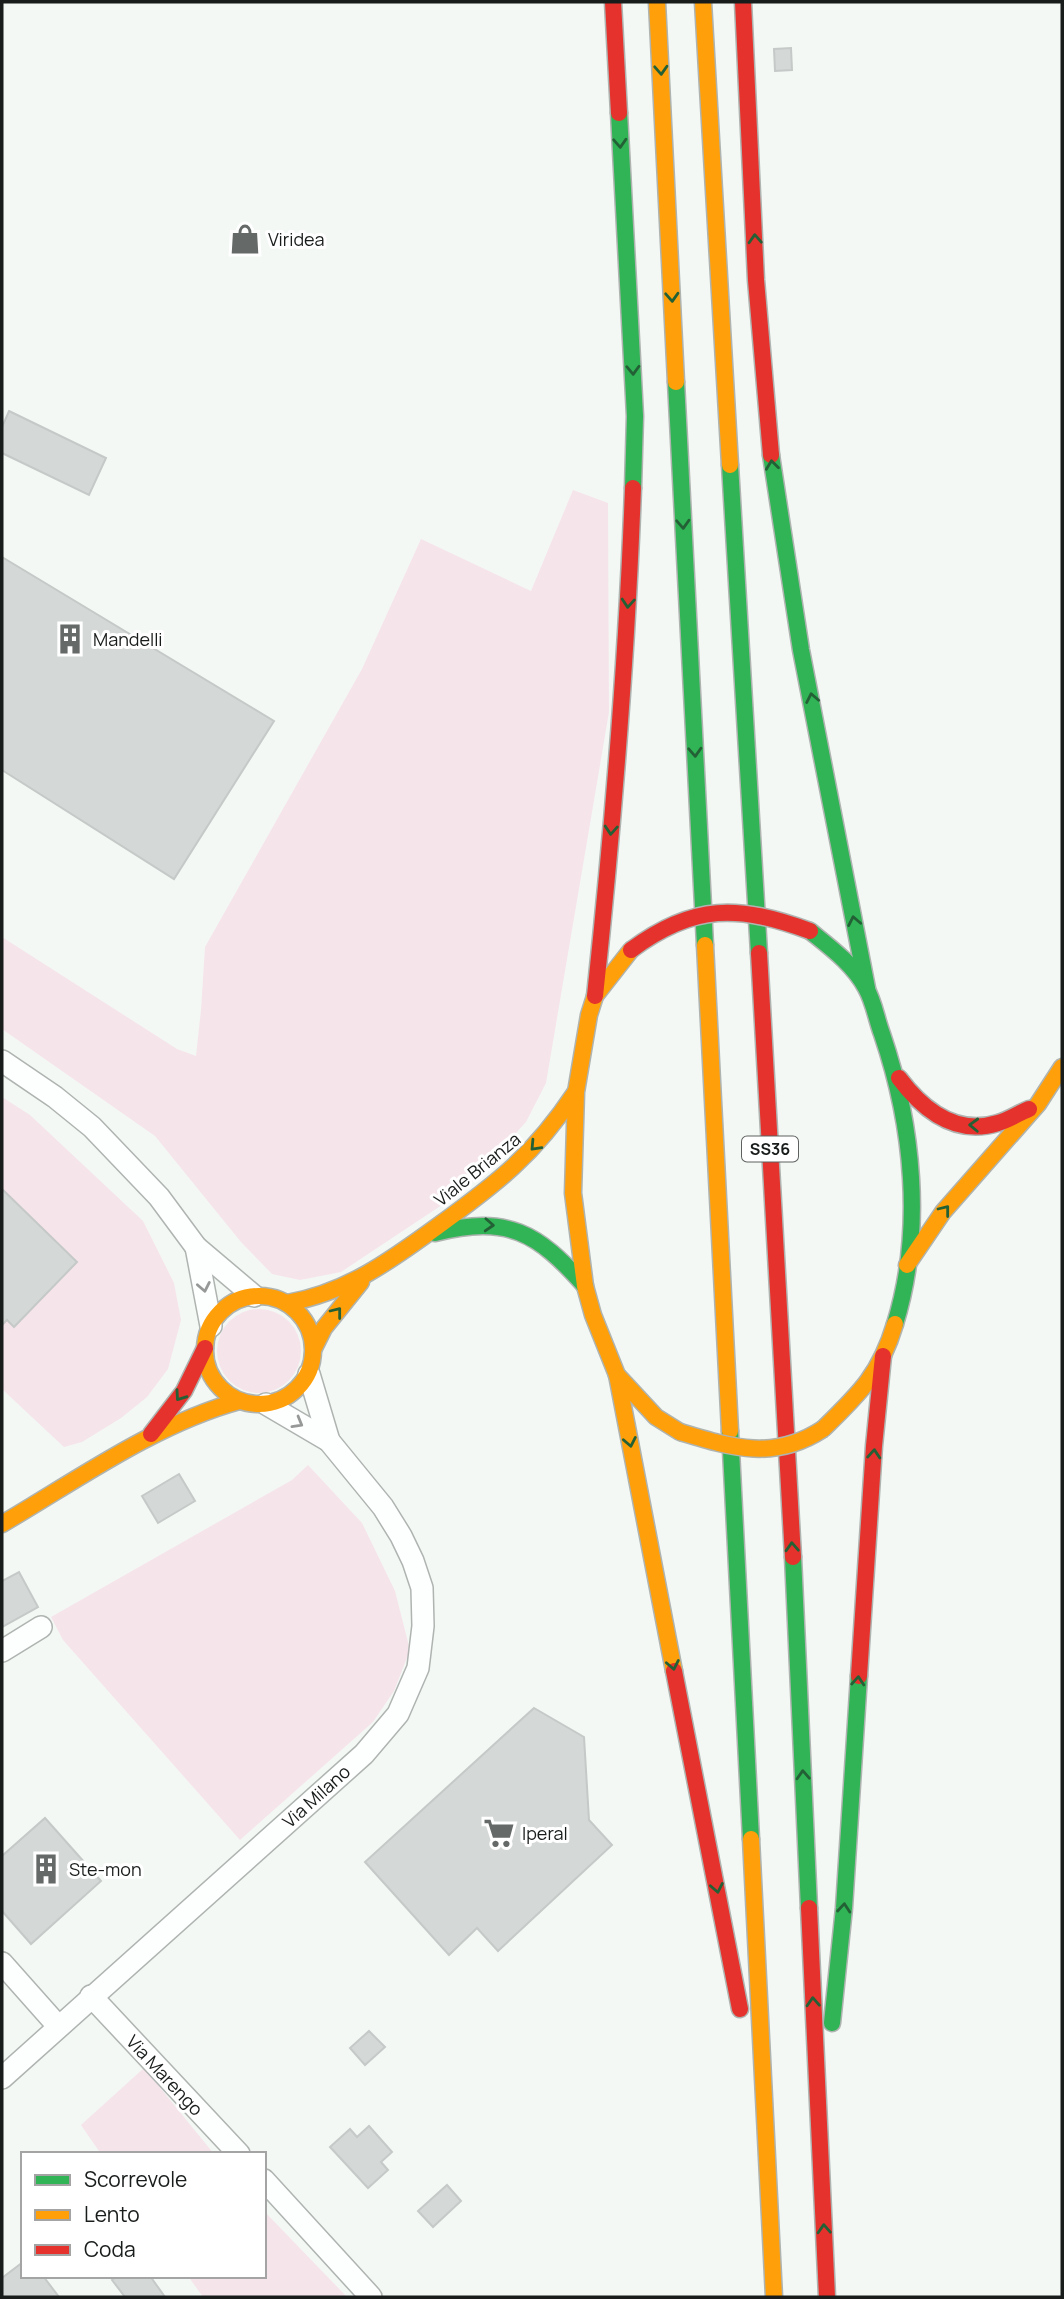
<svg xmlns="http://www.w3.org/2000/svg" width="1064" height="2299" font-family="Manrope,sans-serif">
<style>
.green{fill:#f6e4eb}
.building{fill:#d4d8d6;stroke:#c5c9c7;stroke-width:2}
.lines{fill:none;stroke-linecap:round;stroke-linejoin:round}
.street-casing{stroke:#afb4b1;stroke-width:24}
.fast-casing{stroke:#afb4b1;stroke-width:19}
.slow-casing{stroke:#afb4b1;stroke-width:19}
.jam-casing{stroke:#afb4b1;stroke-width:19}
.street{stroke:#fdfefe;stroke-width:21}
.fast{stroke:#30b455;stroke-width:16}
.slow{stroke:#ff9f0a;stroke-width:16}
.jam{stroke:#e5322d;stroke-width:16}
.slow-bridge-casing{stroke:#afb4b1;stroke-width:19;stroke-linecap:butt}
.jam-bridge-casing{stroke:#afb4b1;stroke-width:19;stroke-linecap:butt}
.slow-bridge{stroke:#ff9f0a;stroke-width:16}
.jam-bridge{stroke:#e5322d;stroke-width:16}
.oneway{stroke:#236035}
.oneway2{stroke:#969897}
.labels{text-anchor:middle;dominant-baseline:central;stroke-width:6;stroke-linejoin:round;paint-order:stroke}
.shield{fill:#fff;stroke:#5d605f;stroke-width:2}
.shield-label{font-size:16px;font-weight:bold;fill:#181c1a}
.poi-label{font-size:18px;fill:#181c1a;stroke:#fff;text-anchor:start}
.street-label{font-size:18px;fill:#181c1a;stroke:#fff}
</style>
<rect width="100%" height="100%" fill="#f3f8f5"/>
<g class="green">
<polygon points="573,490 608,503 609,712 546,1083 526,1122 466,1189 341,1272 300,1280 272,1274 241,1242 155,1136 2,1029 2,937 177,1049 196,1056 201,1010 205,947 362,669 421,539 531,591"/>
<polygon points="2,1097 30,1115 143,1221 174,1283 181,1320 168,1369 147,1397 121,1418 82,1442 64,1447 2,1389"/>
<circle cx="259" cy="1351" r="42"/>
<polygon points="308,1465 362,1523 395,1591 410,1650 394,1691 373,1722 240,1840 63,1640 51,1617 292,1480"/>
<polygon points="144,2068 214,2154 101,2154 81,2125"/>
<polygon points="264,2211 347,2297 203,2297 188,2276 264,2276"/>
</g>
<g class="building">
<polygon points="791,48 792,70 775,71 774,49"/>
<polygon points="9,411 106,458 89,495 2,453 2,427"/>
<polygon points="2,557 274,721 174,879 2,770"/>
<polygon points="2,1189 77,1262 14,1327 7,1320 2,1325"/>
<polygon points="179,1474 195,1501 158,1523 142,1496"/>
<polygon points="19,1572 38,1607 2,1627 2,1581"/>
<polygon points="534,1708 584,1737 589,1820 612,1845 498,1951 477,1928 449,1955 365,1862"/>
<polygon points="45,1818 101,1881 31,1944 2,1911 2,1856"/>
<polygon points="369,2031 385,2047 365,2065 350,2048"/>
<polygon points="369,2126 392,2152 381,2162 388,2170 368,2188 330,2147 350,2129 357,2137"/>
<polygon points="447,2185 461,2201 433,2227 418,2211"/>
<polygon points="23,2262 23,2276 43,2276 59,2297 2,2297 2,2278"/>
<polygon points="117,2276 150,2276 165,2297 125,2297 112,2280"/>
</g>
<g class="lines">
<g class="street-casing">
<g id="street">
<polyline points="2,1061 55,1097 92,1127 159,1197 196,1247 254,1296"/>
<polyline points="196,1247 211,1326"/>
<polyline points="309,1374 329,1441"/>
<polyline points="2,1651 41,1627"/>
<polyline points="2,1963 58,2026"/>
<polyline points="91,1996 239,2154"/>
<polyline points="2,2078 364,1754 398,1714 418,1668 423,1626 422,1588 413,1561 401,1536 383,1507 329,1441 266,1404"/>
<polyline points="264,2180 371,2297"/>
</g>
</g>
<g class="fast-casing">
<g id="fast">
<polyline points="619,113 635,416 633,488"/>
<polyline points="676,382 705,945"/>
<polyline points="771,455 801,650 867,988"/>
<polyline points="730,465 759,953"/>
<path d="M810,931C831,948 853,964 866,988C874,1002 876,1018 882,1034C913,1125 924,1230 895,1324"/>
<path d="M435,1233C508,1215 537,1232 585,1286"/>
<polyline points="730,1431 751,1839"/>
<polyline points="793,1557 809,1908"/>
<polyline points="832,2023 844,1908 859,1676"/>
</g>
</g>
<g class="slow-casing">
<g id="slow">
<polyline points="657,2 676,382"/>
<polyline points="703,2 730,465"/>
<polyline points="705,945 730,1431"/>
<polyline points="631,950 595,996 589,1015 576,1092 573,1193 585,1286 593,1315 617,1375 656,1417 680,1432"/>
<polyline points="907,1265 943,1212 1038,1104 1062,1067"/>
<circle cx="259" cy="1350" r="54"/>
<path d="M287,1303C346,1293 390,1261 438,1226C497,1183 534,1155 575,1093"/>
<polyline points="314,1348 324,1328 361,1282"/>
<polyline points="617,1375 674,1671"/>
<path d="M823,1429C860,1393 880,1374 895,1324"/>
<path d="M2,1524C77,1480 155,1424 239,1401"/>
<polyline points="751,1839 774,2297"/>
</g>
</g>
<g class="jam-casing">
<g id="jam">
<polyline points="613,2 619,113"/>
<polyline points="743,2 756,280 771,455"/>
<polyline points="759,953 793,1557"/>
<path d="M595,996C613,827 627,657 633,488"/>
<path d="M899,1078C923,1110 956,1136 998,1123C1009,1120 1019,1113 1029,1109"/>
<polyline points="151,1434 184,1391 205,1348"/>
<polyline points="674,1671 740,2009"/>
<polyline points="859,1676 874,1446 883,1356"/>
<polyline points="809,1908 827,2297"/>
</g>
</g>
<use href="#street" class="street"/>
<use href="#fast" class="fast"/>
<use href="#slow" class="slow"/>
<use href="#jam" class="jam"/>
<g class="slow-bridge-casing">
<path id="slow-bridge" d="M680,1432C733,1448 774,1461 823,1429"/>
</g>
<g class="jam-bridge-casing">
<path id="jam-bridge" d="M631,950C694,903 739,905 810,931"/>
</g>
<use href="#slow-bridge" class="slow-bridge"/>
<use href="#jam-bridge" class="jam-bridge"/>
</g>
<defs><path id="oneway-chevron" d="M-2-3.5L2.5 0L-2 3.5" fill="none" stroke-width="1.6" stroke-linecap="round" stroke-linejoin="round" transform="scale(1.75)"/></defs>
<g class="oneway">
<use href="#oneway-chevron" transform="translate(661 70) rotate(87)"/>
<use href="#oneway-chevron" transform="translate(620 143) rotate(87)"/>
<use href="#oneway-chevron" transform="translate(755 239) rotate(-93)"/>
<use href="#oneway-chevron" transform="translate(672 297) rotate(87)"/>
<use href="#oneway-chevron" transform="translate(633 370) rotate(88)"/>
<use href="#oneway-chevron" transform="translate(772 465) rotate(-97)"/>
<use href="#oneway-chevron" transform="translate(683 524) rotate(87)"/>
<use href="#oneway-chevron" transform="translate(628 603) rotate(94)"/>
<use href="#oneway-chevron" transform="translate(812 698) rotate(-101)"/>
<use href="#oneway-chevron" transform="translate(695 752) rotate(87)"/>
<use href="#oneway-chevron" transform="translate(611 830) rotate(94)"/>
<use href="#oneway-chevron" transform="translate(854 921) rotate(-101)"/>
<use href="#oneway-chevron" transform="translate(974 1125) rotate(-178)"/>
<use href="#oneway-chevron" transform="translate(535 1146) rotate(133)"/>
<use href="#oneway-chevron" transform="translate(945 1210) rotate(-52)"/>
<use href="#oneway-chevron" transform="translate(489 1225) rotate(3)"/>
<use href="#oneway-chevron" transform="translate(337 1312) rotate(-52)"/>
<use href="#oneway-chevron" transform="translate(180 1396) rotate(125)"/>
<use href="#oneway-chevron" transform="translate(630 1442) rotate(79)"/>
<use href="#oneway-chevron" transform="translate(874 1454) rotate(-86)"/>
<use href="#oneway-chevron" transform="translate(792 1547) rotate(-93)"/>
<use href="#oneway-chevron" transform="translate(673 1665) rotate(79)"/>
<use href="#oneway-chevron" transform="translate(858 1681) rotate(-86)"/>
<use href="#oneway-chevron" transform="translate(803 1775) rotate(-93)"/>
<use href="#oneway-chevron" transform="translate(717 1888) rotate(79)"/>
<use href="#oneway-chevron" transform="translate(844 1908) rotate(-85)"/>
<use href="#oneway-chevron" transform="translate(813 2002) rotate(-93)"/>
<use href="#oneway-chevron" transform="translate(824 2229) rotate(-93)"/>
</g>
<g class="oneway2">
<use href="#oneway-chevron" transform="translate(204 1287) rotate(79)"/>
<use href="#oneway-chevron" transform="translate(298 1423) rotate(30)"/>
</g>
<defs>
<g id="shop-bare" transform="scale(2.415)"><path d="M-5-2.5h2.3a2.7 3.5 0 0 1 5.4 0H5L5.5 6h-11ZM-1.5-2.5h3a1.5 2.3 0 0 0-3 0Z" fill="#656967" stroke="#fff" stroke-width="2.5" paint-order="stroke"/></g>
<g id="building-bare" transform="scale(2.415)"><path d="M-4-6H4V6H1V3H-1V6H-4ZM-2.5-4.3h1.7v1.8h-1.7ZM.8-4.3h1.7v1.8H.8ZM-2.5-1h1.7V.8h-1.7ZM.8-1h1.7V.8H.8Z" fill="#656967" stroke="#fff" stroke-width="2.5" paint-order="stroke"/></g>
<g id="supermarket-bare" transform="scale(2.415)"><path d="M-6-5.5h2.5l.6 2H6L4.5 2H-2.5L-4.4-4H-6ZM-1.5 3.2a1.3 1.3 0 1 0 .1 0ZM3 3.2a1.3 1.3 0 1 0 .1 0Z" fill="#656967" stroke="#fff" stroke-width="2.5" paint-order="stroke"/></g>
</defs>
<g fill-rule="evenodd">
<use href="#shop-bare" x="245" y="239"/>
<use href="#building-bare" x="70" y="639"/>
<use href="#supermarket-bare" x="499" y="1833"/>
<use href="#building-bare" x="46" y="1869"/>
</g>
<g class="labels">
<rect class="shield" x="742" y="1136.5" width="56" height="25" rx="5"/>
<g class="shield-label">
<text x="770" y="1149">SS36</text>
</g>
<g class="poi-label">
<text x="268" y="239">Viridea</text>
<text x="93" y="639">Mandelli</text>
<text x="522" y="1833">Iperal</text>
<text x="69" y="1869">Ste-mon</text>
</g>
<g class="street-label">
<text transform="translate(477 1169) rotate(-39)">Viale Brianza</text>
<text transform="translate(316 1796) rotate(-42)">Via Milano</text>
<text transform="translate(165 2075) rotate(47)">Via Marengo</text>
</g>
</g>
<rect width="1064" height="2299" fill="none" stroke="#181c1a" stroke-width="7"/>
<rect x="21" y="2152" width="245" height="126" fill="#ffffff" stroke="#a3a4a3" stroke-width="2"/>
<rect x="35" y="2175" width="35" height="10" fill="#30b455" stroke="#a3a4a3" stroke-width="2"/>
<text x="84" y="2187" font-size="21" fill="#181c1a">Scorrevole</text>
<rect x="35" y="2210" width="35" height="10" fill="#ff9f0a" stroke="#a3a4a3" stroke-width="2"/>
<text x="84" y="2222" font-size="21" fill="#181c1a">Lento</text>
<rect x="35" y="2245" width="35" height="10" fill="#e5322d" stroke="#a3a4a3" stroke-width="2"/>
<text x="84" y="2257" font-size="21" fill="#181c1a">Coda</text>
</svg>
